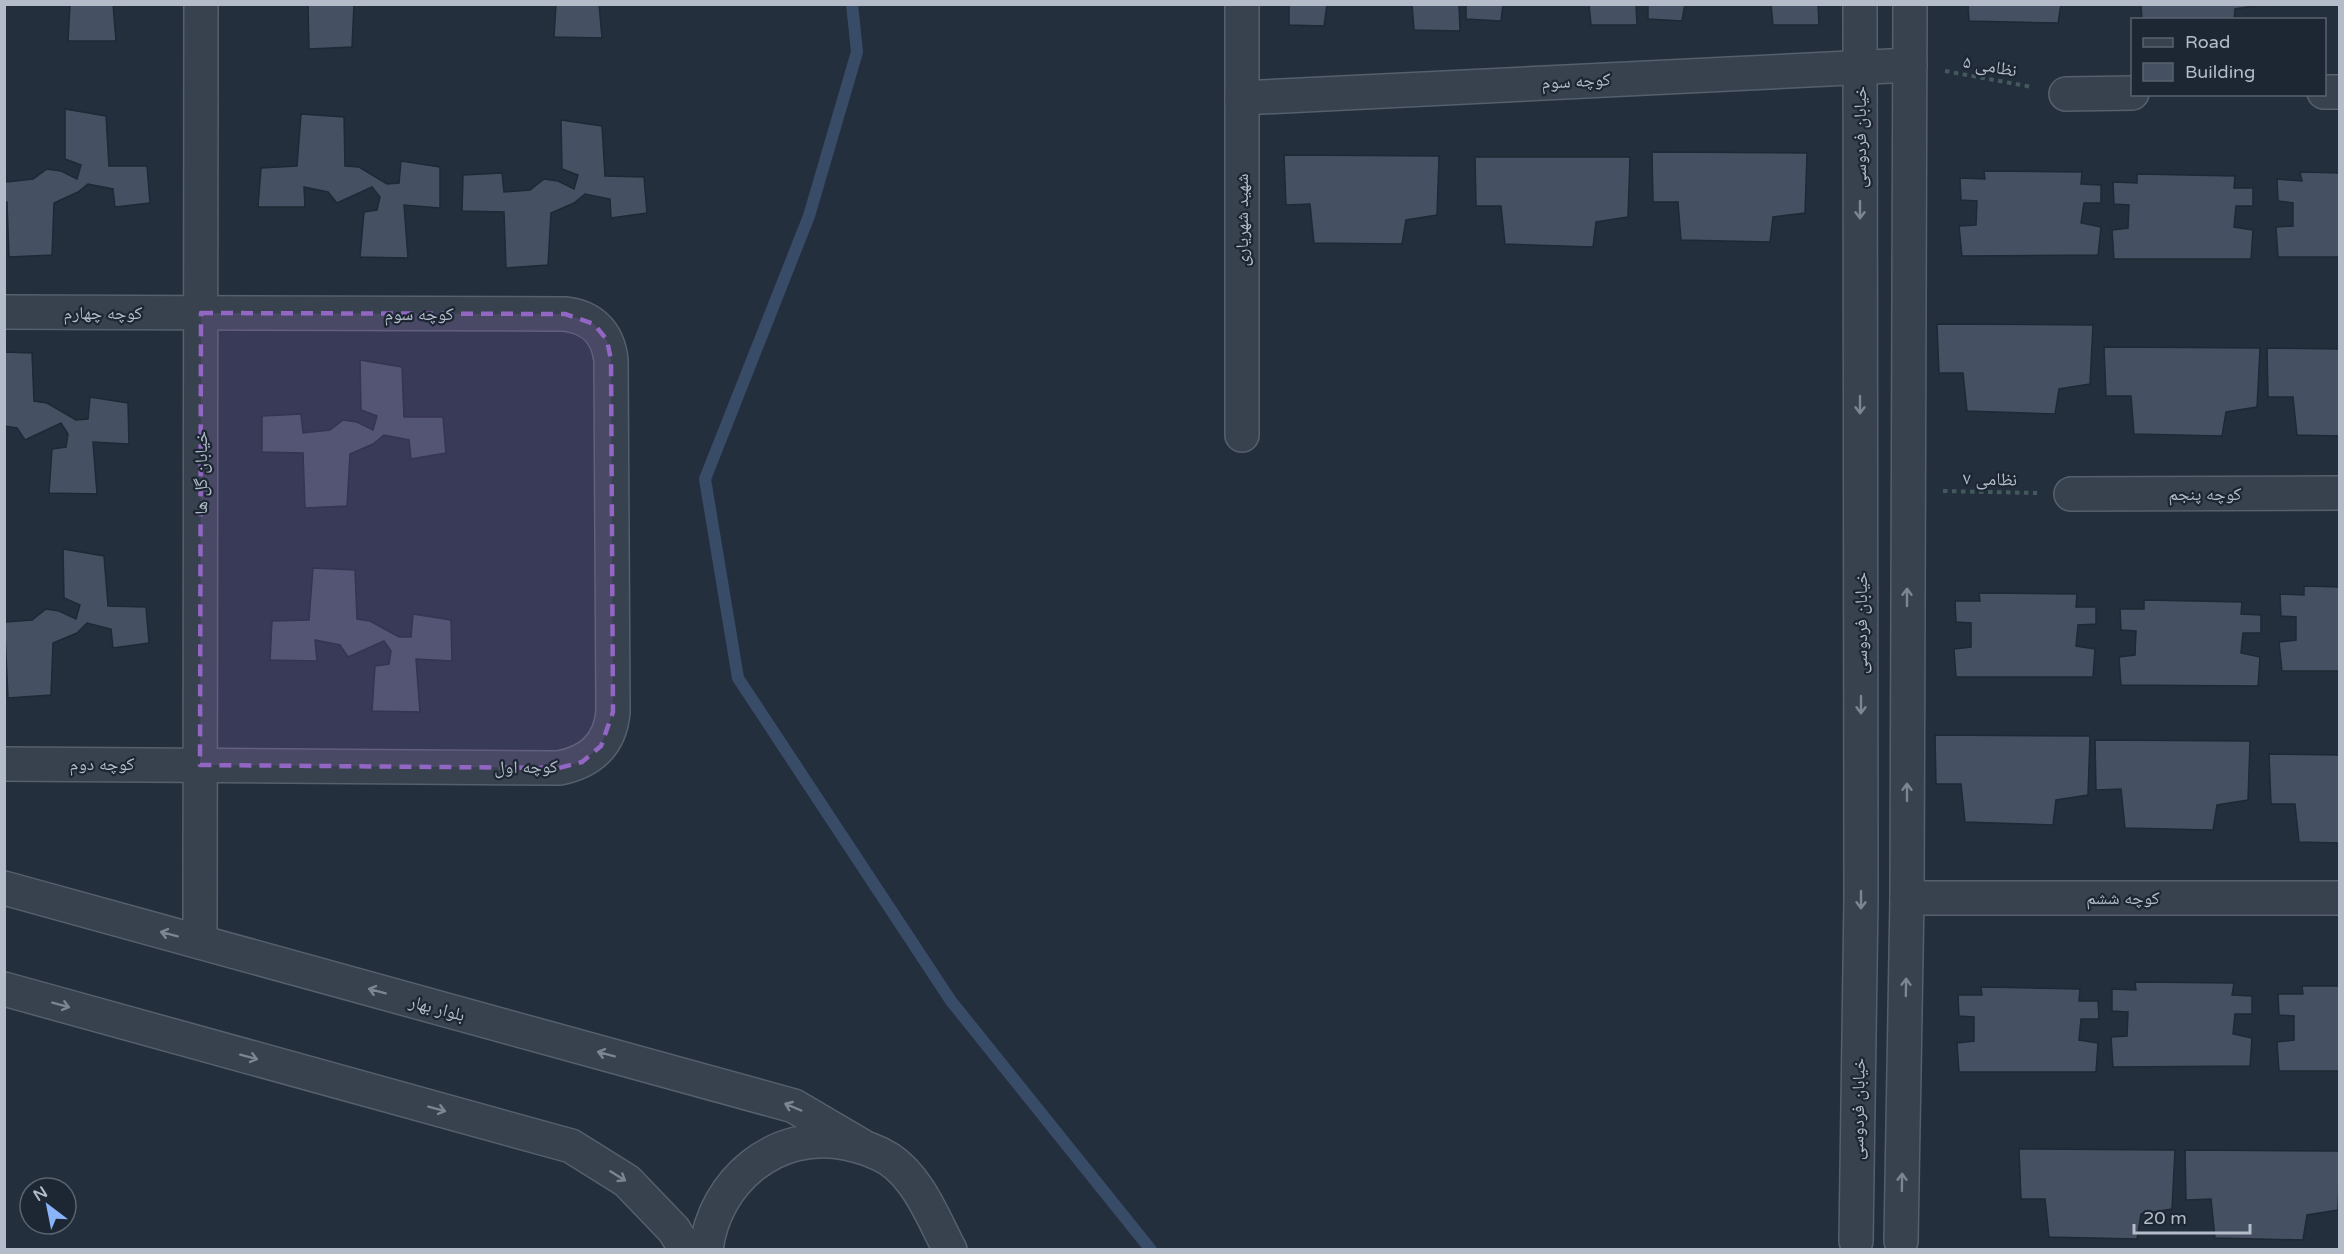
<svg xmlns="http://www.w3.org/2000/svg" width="2344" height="1254" font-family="'Varela Round','Noto Naskh Arabic',sans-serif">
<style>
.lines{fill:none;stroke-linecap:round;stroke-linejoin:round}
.stream{stroke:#394c67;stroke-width:12}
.building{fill:#455162;stroke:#1f2835;stroke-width:1.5}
.minor-casing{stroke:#565f6c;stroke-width:36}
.tertiary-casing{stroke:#565f6c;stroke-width:36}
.path{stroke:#44595c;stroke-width:4;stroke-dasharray:4.5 4.5;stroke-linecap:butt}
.minor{stroke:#38414e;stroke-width:33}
.tertiary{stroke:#38414e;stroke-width:33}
.oneway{stroke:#7c8592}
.marked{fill:#9266c3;fill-opacity:0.2;stroke:#9266c3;stroke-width:4.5;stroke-dasharray:12 8;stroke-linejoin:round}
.labels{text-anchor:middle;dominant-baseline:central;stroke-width:4.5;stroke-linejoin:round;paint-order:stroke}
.street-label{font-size:18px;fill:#b4bcc9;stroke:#1d2633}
</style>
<rect width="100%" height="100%" fill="#242f3e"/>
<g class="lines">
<polyline class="stream" points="852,4 857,52 809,216 705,479 738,678 951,1001 1151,1250"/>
</g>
<g class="building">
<polygon points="70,4 113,4 116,41 68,41"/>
<polygon points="308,4 354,4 352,47 309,49"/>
<polygon points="556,4 599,4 602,38 554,37"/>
<polygon points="1289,4 1327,4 1324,26 1289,25"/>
<polygon points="1412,4 1459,4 1460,31 1414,30"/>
<polygon points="1466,4 1503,4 1501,21 1466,19"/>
<polygon points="1589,4 1636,4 1637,25 1591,25"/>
<polygon points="1648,4 1685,4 1682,21 1648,19"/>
<polygon points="1771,4 1818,4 1819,25 1773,25"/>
<polygon points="1968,4 2061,4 2058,23 1969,21"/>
<polygon points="2141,4 2267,4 2235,9 2234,20 2142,20"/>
<polygon points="65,109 106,116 109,166 147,166 150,203 115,207 113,189 88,184 78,192 54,203 52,255 9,257 7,202 4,202 4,163 7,182 33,179 47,169 61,171 77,179 81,165 65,159"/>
<polygon points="301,114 344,117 345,166 359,167 387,184 399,183 401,161 440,167 440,208 404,205 408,258 360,257 364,212 377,210 380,197 372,187 337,203 328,192 304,187 305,207 258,207 261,168 297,166"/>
<polygon points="561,120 602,126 605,176 644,177 647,213 611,218 610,199 585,194 574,203 551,213 548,265 506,268 504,212 462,211 463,175 502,173 504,192 530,190 544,179 558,181 574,189 578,175 562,169"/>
<polygon points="1652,152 1807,153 1805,213 1773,217 1770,242 1681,240 1678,202 1653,202"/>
<polygon points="1284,155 1439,156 1437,215 1406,220 1402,244 1314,243 1310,204 1286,205"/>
<polygon points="1475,157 1630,157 1628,217 1596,222 1593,247 1505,244 1501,206 1476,206"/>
<polygon points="1984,171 2082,172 2081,184 2101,185 2101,203 2084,203 2081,223 2101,227 2098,255 1962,256 1959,226 1976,225 1977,201 1961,200 1960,178 1985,179"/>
<polygon points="2300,172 2340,173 2340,257 2278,257 2276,227 2293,226 2293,203 2278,201 2277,179 2302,181"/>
<polygon points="2137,174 2235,176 2234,188 2253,188 2253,206 2236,206 2234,227 2253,230 2251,259 2114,259 2112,230 2128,228 2129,205 2114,204 2113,182 2137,183"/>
<polygon points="1937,324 2093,325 2090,384 2059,389 2055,414 1967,411 1963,373 1939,373"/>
<polygon points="2104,347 2260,348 2257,407 2226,412 2222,436 2134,434 2131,396 2106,396"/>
<polygon points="2267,348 2340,349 2340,436 2297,435 2293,397 2268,397"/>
<polygon points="4,352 32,353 34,401 47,403 76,420 88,419 90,397 128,403 129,444 93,442 97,494 49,493 52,449 66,447 68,434 61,423 25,440 17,428 4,426"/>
<polygon points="360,360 402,367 404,417 443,417 446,453 411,459 409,440 384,435 373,444 350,454 347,506 305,508 303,453 262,452 262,416 301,414 303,433 330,430 343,420 357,422 373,430 377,416 361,410"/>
<polygon points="63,549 104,556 108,606 146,607 149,643 113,648 111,629 87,623 77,633 53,643 51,695 8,698 4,612 6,622 32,620 46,609 59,611 76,619 80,605 64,598"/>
<polygon points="313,568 355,570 357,619 370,621 399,637 411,637 413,614 451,620 452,661 416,659 420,712 372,711 375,666 389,664 391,651 384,641 348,657 340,645 315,640 317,661 270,660 272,621 309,620"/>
<polygon points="2304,586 2340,587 2340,671 2282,671 2279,642 2296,640 2296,617 2281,616 2280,594 2304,595"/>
<polygon points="1979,593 2077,594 2076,607 2096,607 2096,624 2078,625 2076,646 2095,649 2093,677 1956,677 1954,649 1971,647 1971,623 1956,622 1955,601 1980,601"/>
<polygon points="2144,600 2242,602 2241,614 2261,615 2261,633 2243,633 2241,653 2260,657 2258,686 2121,685 2119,657 2135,655 2136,631 2121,630 2120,609 2144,609"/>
<polygon points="1935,735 2090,736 2088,795 2056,800 2053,825 1965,822 1961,784 1936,784"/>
<polygon points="2095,740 2250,741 2248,800 2217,805 2213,830 2125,828 2121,789 2096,790"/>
<polygon points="2269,754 2340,755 2340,843 2299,842 2295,804 2271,804"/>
<polygon points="2135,982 2234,983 2232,995 2252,996 2252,1014 2235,1014 2233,1034 2252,1038 2250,1066 2113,1067 2111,1037 2127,1036 2128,1012 2112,1011 2112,989 2136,990"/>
<polygon points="2302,986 2340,986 2340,1071 2279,1071 2277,1042 2294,1040 2294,1016 2279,1015 2278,994 2303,994"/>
<polygon points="1981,987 2080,989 2079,1001 2098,1001 2099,1019 2081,1019 2079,1040 2098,1043 2096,1072 1959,1072 1957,1043 1974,1041 1974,1017 1959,1016 1958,995 1982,995"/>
<polygon points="2019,1149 2175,1150 2172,1209 2141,1214 2137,1239 2049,1237 2045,1199 2021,1199"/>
<polygon points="2185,1150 2340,1151 2338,1210 2307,1215 2303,1240 2215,1238 2211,1199 2186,1200"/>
</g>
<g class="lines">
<g class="minor-casing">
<g id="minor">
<polyline points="1242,4 1242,435"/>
<polyline points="2324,92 2340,92"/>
<polyline points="2066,94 2132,93"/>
<polyline points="1242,98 1910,65"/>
<path d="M4,312L565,314C592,317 608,333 611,360L613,712C610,745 590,762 559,768L4,764"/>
<polyline points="2071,494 2340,493"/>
<polyline points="1907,898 2340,898"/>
<polyline points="200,942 201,4"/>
</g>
</g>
<g class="tertiary-casing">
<g id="tertiary">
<polyline points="4,888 794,1106 862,1146"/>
<polyline points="4,989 571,1146 627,1181 674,1230 686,1250"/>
<polyline points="1856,1241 1861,899 1860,4"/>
<polyline points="1901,1241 1907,898 1910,4"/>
<path d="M706,1250C714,1181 776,1129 846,1143C861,1146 876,1151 889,1159C919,1179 933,1218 950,1250"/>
</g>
</g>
<g class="path">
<polyline points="1945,71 2032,87"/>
<polyline points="1943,491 2037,493"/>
</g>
<use href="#minor" class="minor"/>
<use href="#tertiary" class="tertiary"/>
</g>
<defs><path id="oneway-shaft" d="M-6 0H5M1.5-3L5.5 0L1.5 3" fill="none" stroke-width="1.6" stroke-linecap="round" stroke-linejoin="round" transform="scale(1.5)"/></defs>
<g class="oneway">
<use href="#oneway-shaft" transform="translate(1860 210) rotate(90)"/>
<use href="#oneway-shaft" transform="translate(1860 405) rotate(90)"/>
<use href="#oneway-shaft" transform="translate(1907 597) rotate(-90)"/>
<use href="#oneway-shaft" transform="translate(1861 705) rotate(90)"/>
<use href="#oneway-shaft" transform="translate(1907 792) rotate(-90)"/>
<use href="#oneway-shaft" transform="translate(1861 900) rotate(90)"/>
<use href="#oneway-shaft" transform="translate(169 934) rotate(-165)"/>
<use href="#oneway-shaft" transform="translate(1906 987) rotate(-89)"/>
<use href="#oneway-shaft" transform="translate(377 991) rotate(-165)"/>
<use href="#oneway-shaft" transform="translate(61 1005) rotate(15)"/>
<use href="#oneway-shaft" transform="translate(606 1054) rotate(-165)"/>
<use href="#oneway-shaft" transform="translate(249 1057) rotate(15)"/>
<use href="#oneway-shaft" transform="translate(793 1107) rotate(-157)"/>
<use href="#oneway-shaft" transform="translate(437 1109) rotate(15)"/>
<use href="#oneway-shaft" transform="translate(618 1176) rotate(32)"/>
<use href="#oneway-shaft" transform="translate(1902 1182) rotate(-89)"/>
</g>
<path class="marked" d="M201,313L565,314L594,324L607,340L611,360L613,712L601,746L582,762L559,768L200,765Z"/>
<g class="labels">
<g class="street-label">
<text transform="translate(1990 66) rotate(10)">نظامی ۵</text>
<text transform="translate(1576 81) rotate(-3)">کوچه سوم</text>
<text transform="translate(1860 137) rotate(-90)">خیابان فردوسی</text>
<text transform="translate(1242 220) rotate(-90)">شهید شهریاری</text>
<text x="103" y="313">کوچه چهارم</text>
<text x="419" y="314">کوچه سوم</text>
<text transform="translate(201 473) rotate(-90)">خیابان گل ها</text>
<text transform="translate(1990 479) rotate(1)">نظامی ۷</text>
<text x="2205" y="494">کوچه پنجم</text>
<text transform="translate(1861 623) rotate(-90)">خیابان فردوسی</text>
<text x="102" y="764">کوچه دوم</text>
<text transform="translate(526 767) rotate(-1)">کوچه اول</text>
<text x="2123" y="898">کوچه ششم</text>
<text transform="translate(437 1008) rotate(15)">بلوار بهار</text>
<text transform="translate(1858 1109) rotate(-89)">خیابان فردوسی</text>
</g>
</g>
<rect width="2344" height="1254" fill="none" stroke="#b4bcc9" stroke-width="12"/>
<rect x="2131" y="18" width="195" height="78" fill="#1d2633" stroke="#59626f" stroke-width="1.5"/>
<rect x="2143" y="38" width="30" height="9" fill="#38414e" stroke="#59626f" stroke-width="1.5"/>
<text x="2185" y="48" font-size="18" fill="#b4bcc9">Road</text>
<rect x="2143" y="63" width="30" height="18" fill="#455162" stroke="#59626f" stroke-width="1.5"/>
<text x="2185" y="78" font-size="18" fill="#b4bcc9">Building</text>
<g transform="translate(48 1206) rotate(328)"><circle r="28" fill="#1d2633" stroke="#59626f" stroke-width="1.5"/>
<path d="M0-4.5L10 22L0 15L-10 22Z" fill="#8ab4f8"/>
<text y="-9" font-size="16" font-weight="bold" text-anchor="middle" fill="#b4bcc9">N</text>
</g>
<path d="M2134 1224v9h116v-9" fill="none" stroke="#b4bcc9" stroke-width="3"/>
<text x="2143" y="1224" font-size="18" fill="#b4bcc9" stroke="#1d2633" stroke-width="4.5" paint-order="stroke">20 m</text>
</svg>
